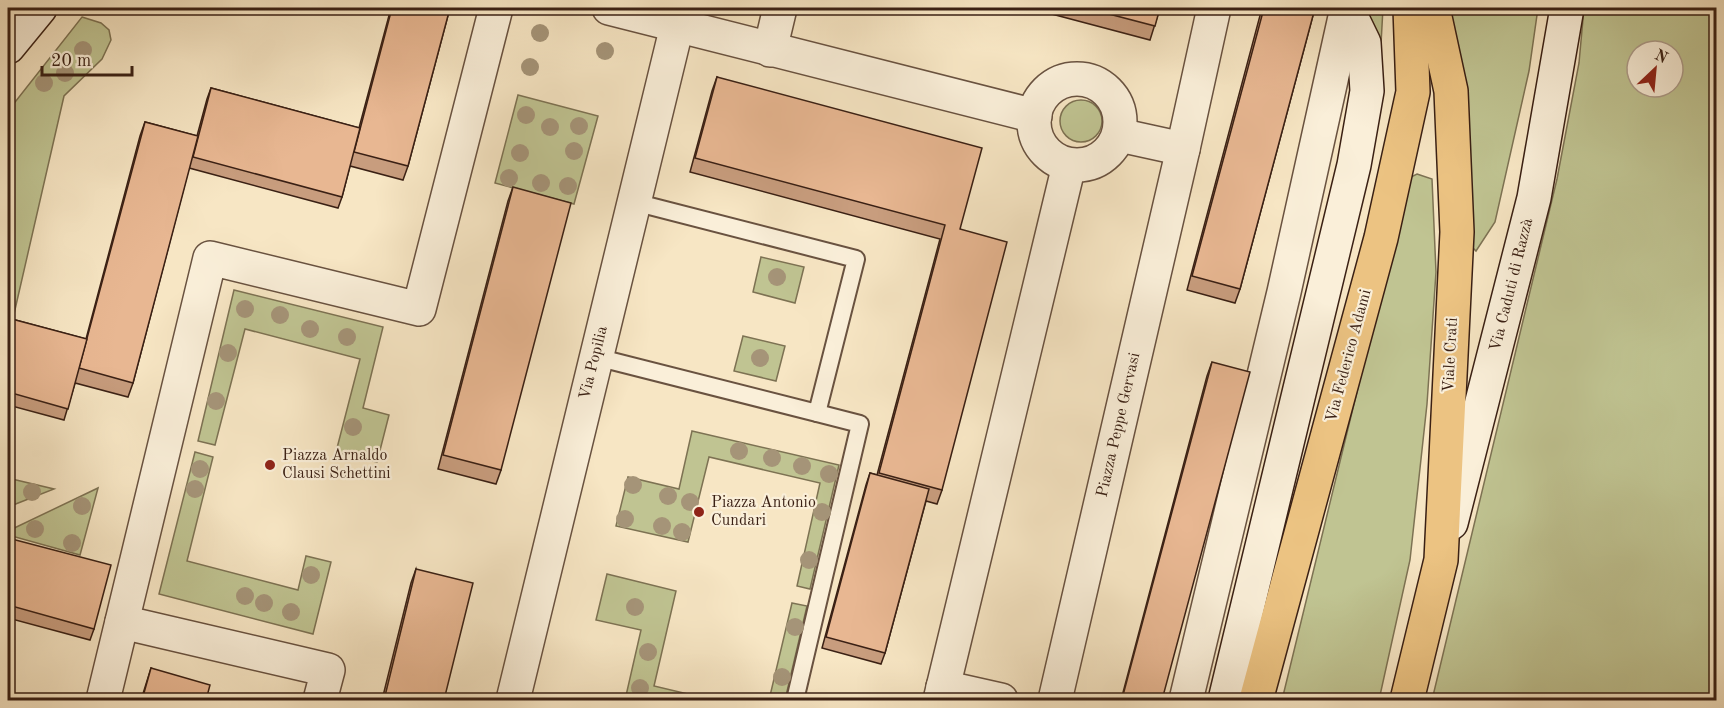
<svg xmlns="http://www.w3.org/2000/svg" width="1724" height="708" font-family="'Old Standard TT',serif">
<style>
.green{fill:#c0c492;stroke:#7d7253;stroke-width:1.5;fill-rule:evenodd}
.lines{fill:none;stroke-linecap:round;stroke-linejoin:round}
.lane-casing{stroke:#695240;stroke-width:20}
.street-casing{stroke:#695240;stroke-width:36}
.secondary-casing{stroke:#3a2014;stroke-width:36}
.primary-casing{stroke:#3a2014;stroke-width:36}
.lane{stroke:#faefd9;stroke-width:16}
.street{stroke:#faefd9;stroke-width:33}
.secondary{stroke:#faefd9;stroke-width:33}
.primary{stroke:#ecc382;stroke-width:33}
.tree{fill:#a59478}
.wall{fill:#c89d7e;stroke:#3a2014;stroke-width:1.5}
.building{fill:#e8b792;stroke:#3a2014;stroke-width:1.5}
.poi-dot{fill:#8f2418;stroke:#faefd9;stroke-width:2}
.labels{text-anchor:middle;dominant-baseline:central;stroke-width:4.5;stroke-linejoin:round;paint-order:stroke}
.street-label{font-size:16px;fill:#3a2014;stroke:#faefd9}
.poi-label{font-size:16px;fill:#3a2014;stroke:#faefd9;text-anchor:start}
</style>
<rect width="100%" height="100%" fill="#f7e6c4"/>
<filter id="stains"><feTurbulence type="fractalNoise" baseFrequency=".00333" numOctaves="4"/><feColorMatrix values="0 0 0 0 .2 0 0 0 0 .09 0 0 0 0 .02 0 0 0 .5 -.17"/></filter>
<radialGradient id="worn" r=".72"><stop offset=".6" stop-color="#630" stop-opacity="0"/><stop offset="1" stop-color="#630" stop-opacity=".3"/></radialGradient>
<g class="green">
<polygon points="1362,8 1383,8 1381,44"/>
<polygon points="1445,8 1538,8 1529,71 1495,222 1476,251 1470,245"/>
<path d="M1584,8H1716V700H1432L1557,179L1579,63ZM1637,51H1673V87H1637Z"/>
<polygon points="82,17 101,23 109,30 111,40 102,59 64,96 14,314 8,312 8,111"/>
<polygon points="518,95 598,116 574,204 495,183"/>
<circle cx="1081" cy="121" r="21"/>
<polygon points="1417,174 1432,179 1436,272 1427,404 1410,560 1379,700 1282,700 1409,178"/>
<polygon points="761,257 804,267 795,303 753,292"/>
<polygon points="234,290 383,327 363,408 389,415 377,462 336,452 360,359 245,329 215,445 198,441"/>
<polygon points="743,336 785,346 776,381 734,371"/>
<polygon points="692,431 839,465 810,589 797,586 820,483 709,457 688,542 616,526 628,477 679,489"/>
<polygon points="195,452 213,457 187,561 298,590 306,556 331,562 313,634 159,594"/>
<polygon points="12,479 54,489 8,507"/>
<polygon points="98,488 80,555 8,535 8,531"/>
<polygon points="607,574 676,591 654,686 713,700 625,700 641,630 596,620"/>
<polygon points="792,603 807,606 785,700 769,700"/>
</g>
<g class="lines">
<g class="lane-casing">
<g id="lane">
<polyline points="596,357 817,413 856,259 634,202"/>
<polyline points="795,700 860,424 817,413"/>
</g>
</g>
<g class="street-casing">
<g id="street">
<polyline points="609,8 1035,116"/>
<polyline points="770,50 780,8"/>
<circle cx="1077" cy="122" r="43"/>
<polyline points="1119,135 1183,149 1214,8"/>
<polyline points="122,622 328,670 320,700"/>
<polyline points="943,687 1001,700"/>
<polyline points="103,700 210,258 419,309 496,8"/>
<polyline points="513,700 677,26"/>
<polyline points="940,700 1069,165"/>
<polyline points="1055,700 1183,149"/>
<polyline points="1186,700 1284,292 1347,8"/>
</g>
</g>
<g class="secondary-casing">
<g id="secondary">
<polyline points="8,47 40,8"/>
<polyline points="1451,523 1534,198 1567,8"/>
<polyline points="1225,700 1354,165 1367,91 1364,43 1347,8"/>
</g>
</g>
<g class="primary-casing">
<g id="primary">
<polyline points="1256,700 1381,238 1413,92 1410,8"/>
<polyline points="1407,700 1441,560 1457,232 1451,91 1433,8"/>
</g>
</g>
<use href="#lane" class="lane"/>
<use href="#street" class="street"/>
<use href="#secondary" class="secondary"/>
<use href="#primary" class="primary"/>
</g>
<g class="tree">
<circle cx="540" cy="33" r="9"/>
<circle cx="83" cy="50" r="9"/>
<circle cx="605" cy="51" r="9"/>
<circle cx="530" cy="67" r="9"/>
<circle cx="65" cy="73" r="9"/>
<circle cx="44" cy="83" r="9"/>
<circle cx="526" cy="115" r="9"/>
<circle cx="579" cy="126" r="9"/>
<circle cx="550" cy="127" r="9"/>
<circle cx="574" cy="151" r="9"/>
<circle cx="520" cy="153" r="9"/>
<circle cx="509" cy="178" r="9"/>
<circle cx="541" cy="183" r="9"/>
<circle cx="568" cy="186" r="9"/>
<circle cx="777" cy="277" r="9"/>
<circle cx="245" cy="309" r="9"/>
<circle cx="280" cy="315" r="9"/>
<circle cx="310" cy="329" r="9"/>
<circle cx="347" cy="337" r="9"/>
<circle cx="228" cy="353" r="9"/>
<circle cx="760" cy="358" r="9"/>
<circle cx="216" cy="401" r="9"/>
<circle cx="353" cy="427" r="9"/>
<circle cx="739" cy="451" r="9"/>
<circle cx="772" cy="458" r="9"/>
<circle cx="802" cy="466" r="9"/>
<circle cx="200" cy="469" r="9"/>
<circle cx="829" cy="474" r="9"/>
<circle cx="633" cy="485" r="9"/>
<circle cx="195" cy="489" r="9"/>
<circle cx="32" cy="492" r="9"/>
<circle cx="668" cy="496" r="9"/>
<circle cx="690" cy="502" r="9"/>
<circle cx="82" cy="506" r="9"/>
<circle cx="822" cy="512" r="9"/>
<circle cx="625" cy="519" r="9"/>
<circle cx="662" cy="526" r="9"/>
<circle cx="35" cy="529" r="9"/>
<circle cx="682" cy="532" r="9"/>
<circle cx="72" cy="543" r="9"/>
<circle cx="809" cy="560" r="9"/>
<circle cx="311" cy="575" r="9"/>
<circle cx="245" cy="596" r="9"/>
<circle cx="264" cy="603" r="9"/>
<circle cx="635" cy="607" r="9"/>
<circle cx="291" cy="612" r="9"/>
<circle cx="795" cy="627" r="9"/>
<circle cx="648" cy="652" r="9"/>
<circle cx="782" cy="677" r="9"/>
<circle cx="640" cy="688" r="9"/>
</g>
<g class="wall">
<polygon points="391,8 450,8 408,166 403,180 350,166 342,197 338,208 189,168 133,383 128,397 75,383 64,420 8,405 8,318 86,339 140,136 145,122 197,136 207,99 211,88 359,128"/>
<polygon points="1029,8 1160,8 1150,40"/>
<polygon points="1262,8 1315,8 1240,289 1235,303 1187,290"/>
<polygon points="717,77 960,229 942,490 937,504 926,501 885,653 881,664 822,648 866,485 870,473 877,475 940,239 690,172 712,91"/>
<polygon points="513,187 501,470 496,484 438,469 508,201"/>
<polygon points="1212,362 1162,700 1121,700 1207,376"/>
<polygon points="8,538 94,629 90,640 8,618"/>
<polygon points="416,569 444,700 382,700 411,583"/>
<polygon points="151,668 206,700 141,700"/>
</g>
<g class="building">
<polygon points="392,8 450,8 408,166 354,152"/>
<polygon points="1086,8 1160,8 1155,26"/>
<polygon points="1264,8 1315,8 1240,289 1192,276"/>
<polygon points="717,77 982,148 960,229 1007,242 942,490 879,473 945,225 695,158"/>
<polygon points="211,88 360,128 342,197 193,157"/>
<polygon points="145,122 198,136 133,383 79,368"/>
<polygon points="513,187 571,203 501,470 443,455"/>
<polygon points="8,318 87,339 68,409 8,392"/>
<polygon points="1212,362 1250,372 1162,700 1126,700 1122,699"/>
<polygon points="870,473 929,489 885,653 826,637"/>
<polygon points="8,538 111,565 94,629 8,605"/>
<polygon points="416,569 473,583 444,700 384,700"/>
<polygon points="151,668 210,685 206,700 142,700"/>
</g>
<g class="poi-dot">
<circle cx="270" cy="465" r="6"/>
<circle cx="699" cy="512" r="6"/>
</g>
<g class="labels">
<g class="street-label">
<text transform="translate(1512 285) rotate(-76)">Via Caduti di Razzà</text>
<text transform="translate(1451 355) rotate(-87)">Viale Crati</text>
<text transform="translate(1349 356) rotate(-75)">Via Federico Adami</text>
<text transform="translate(594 363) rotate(-76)">Via Popilia</text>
<text transform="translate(1119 425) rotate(-77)">Piazza Peppe Gervasi</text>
</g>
<g class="poi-label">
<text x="282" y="456">Piazza Arnaldo<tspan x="282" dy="18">Clausi Schettini</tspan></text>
<text x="711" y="503">Piazza Antonio<tspan x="711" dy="18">Cundari</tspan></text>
</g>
</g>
<rect width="1724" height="708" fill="none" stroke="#f7e6c4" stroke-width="30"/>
<rect x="9" y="9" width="1706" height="690" fill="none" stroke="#3a2014" stroke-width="3"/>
<rect x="15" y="15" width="1694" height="678" fill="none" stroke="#3a2014" stroke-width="1.5"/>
<g transform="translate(1655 69) rotate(26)"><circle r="28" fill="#faefd9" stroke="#ad9c8a" stroke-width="1.5"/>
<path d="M0-4.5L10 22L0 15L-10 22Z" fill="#8f2418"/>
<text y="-9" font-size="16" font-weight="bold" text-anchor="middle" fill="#3a2014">N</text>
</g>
<path d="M42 66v9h90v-9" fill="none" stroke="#3a2014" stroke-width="3"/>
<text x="51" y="66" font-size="18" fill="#3a2014" stroke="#faefd9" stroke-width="4.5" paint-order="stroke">20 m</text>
<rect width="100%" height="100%" filter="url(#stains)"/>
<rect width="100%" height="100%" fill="url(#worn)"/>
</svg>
